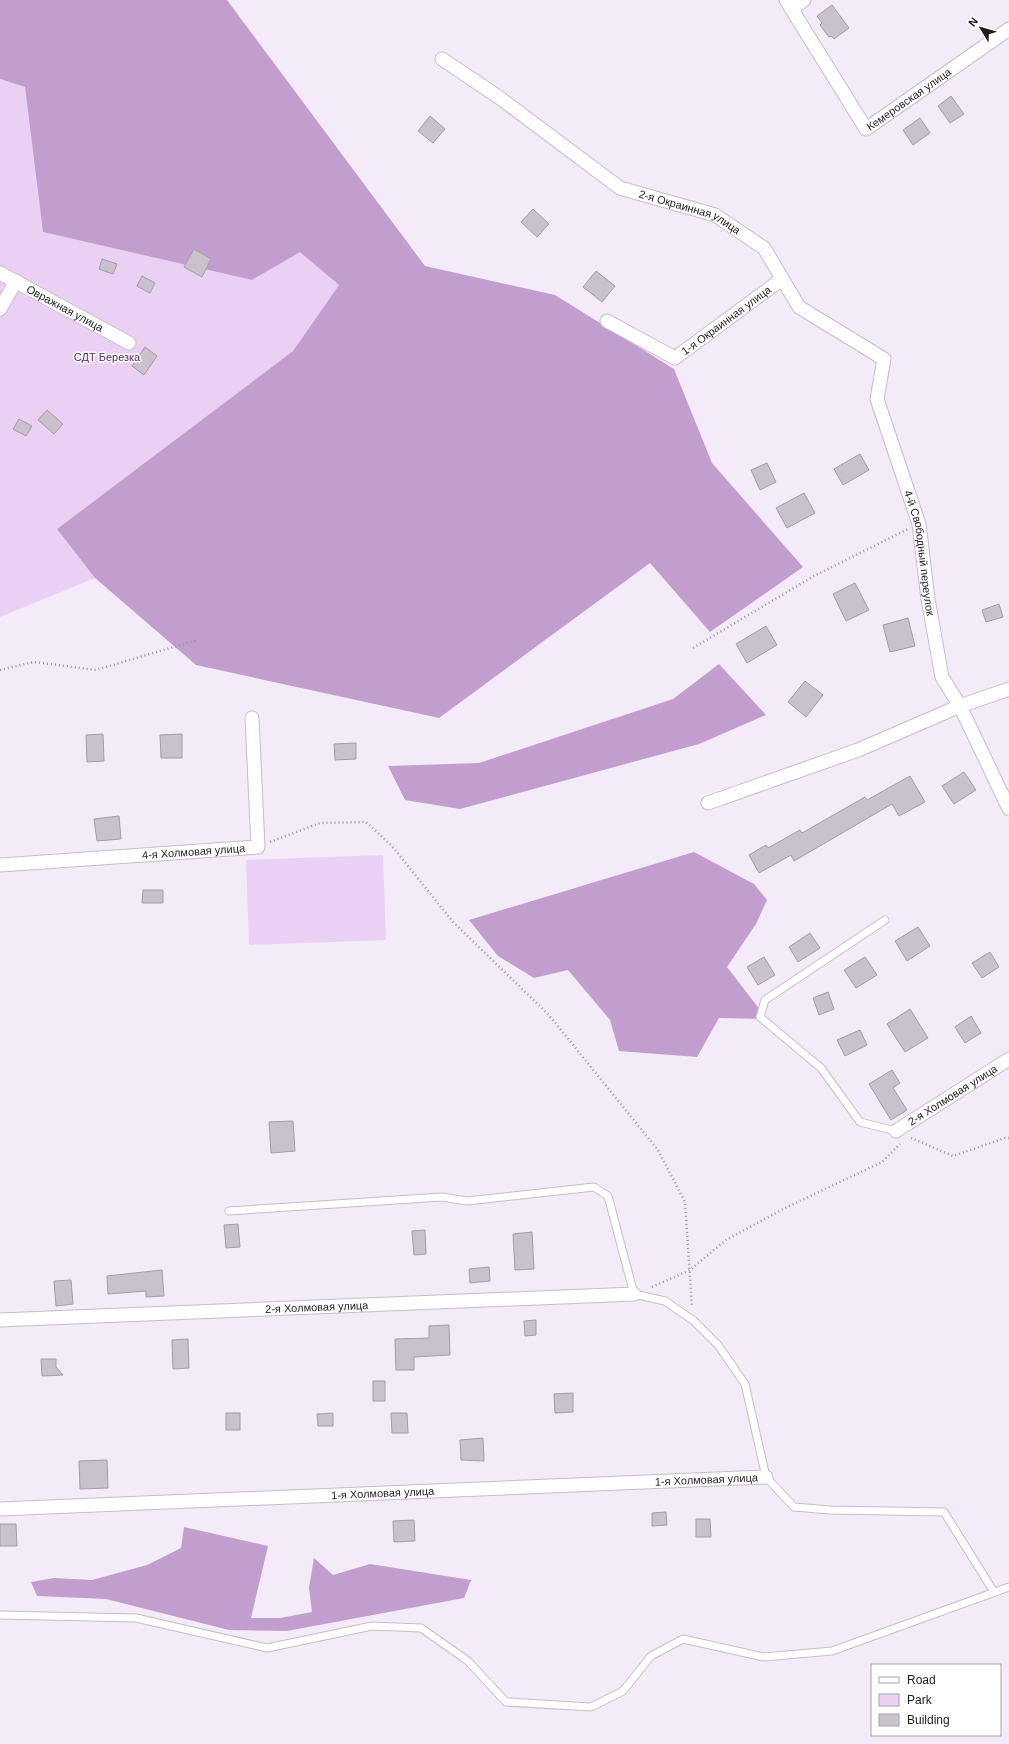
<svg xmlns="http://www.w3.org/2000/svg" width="1009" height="1744" font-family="Arial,sans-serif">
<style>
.green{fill:#ead0f3}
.forest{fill:#c29ecf}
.building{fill:#c9c1cc;stroke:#a49ca7}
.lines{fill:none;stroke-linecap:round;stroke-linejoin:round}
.lane-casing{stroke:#c6bdc9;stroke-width:9}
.street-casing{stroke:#c6bdc9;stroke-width:15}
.path{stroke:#9c959f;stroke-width:2.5;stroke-dasharray:1 3;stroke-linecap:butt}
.lane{stroke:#fff;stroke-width:7}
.street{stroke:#fff;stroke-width:13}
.labels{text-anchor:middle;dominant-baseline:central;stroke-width:3;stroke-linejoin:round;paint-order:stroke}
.street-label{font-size:11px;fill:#1e1b1f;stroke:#fff}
.park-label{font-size:11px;fill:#562965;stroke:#fff}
</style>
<rect width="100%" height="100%" fill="#f4ebf8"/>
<g class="green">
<polygon points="0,79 25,87 43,232 252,280 300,251 339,285 293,351 57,529 95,578 0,617"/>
<polygon points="383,855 386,940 249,945 246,860"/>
</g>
<g class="forest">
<polygon points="0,0 227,0 425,266 555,295 674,369 712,463 803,567 710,632 650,563 439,718 196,665 95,578 57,529 293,351 339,285 300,252 252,280 43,232 25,87 0,79"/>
<polygon points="719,664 766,715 699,744 460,809 405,800 388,766 479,763 673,699"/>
<polygon points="694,852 754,884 767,900 756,924 727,967 767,1019 719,1018 697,1057 619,1051 610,1020 568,970 534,978 498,956 469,920"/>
<polygon points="184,1527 268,1546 251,1618 280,1618 312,1612 309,1588 314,1558 333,1575 370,1564 471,1580 464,1598 287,1631 229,1630 106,1599 37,1596 31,1582 54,1578 92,1580 147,1565 181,1548"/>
</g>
<g class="building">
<polygon points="832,5 849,28 834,39 831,36 829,37 820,25 822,23 817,16"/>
<polygon points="951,96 964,114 950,123 938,106"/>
<polygon points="430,116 445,129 433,143 418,131"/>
<polygon points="920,118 930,133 913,145 903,130"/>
<polygon points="533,209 549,224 537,237 521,222"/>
<polygon points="194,249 211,259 202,277 184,267"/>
<polygon points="102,259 117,264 113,274 99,269"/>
<polygon points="596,271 615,286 602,302 583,287"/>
<polygon points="142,276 155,283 150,293 137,286"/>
<polygon points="145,347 157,356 144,375 132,366"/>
<polygon points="47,410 63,424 54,434 38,420"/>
<polygon points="19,419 32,426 26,436 13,429"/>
<polygon points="860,454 869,470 843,485 834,469"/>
<polygon points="767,463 776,482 760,490 751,470"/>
<polygon points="804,493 815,513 787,528 776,508"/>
<polygon points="855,583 869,610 846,621 833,594"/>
<polygon points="999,604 1003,617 986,622 982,610"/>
<polygon points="908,618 915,646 890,652 883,625"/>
<polygon points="766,626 777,645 747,663 736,644"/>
<polygon points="805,681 823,695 806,717 788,702"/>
<polygon points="103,734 104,761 87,762 86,735"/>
<polygon points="182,734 182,758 161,758 160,735"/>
<polygon points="356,743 356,759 335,760 334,744"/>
<polygon points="964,772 976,790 954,804 942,786"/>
<polygon points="910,776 925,802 899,816 892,804 794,861 791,855 759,873 749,855 766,845 768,848 800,830 802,833 865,797 867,800"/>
<polygon points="119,816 121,839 97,841 94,819"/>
<polygon points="143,890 163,890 163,903 142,903"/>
<polygon points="918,927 930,946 907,961 895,941"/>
<polygon points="810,933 820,948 798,962 789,947"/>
<polygon points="990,952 999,967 982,978 972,963"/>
<polygon points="764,957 775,975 758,985 747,967"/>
<polygon points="865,957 877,975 856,988 844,970"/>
<polygon points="828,992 834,1009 819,1015 813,998"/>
<polygon points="910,1009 928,1038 905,1052 887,1024"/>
<polygon points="971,1016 981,1033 965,1043 955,1027"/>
<polygon points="860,1030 867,1045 845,1056 837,1040"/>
<polygon points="892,1070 900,1083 893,1088 907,1110 891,1120 869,1084"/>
<polygon points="293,1121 295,1151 271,1153 269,1122"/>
<polygon points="238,1224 240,1247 226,1248 224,1225"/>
<polygon points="425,1230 426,1254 414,1255 412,1231"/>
<polygon points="532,1232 534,1269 515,1270 513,1234"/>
<polygon points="489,1267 490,1281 470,1283 469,1269"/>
<polygon points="162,1270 164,1296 146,1297 146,1291 108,1294 107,1276"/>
<polygon points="71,1280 73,1304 56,1306 54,1281"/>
<polygon points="536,1320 536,1335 525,1336 524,1321"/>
<polygon points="449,1325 450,1355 414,1357 414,1370 396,1370 395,1339 429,1338 429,1326"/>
<polygon points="188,1339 189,1368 173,1369 172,1340"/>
<polygon points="41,1359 56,1359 56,1367 63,1375 42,1376"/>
<rect x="373" y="1381" width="12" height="20"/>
<polygon points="573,1393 573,1412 555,1413 554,1394"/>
<rect x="226" y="1413" width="14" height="17"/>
<polygon points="333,1413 333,1426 318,1426 317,1414"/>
<polygon points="391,1413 407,1413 408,1433 392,1433"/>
<polygon points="483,1438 484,1461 461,1460 460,1440"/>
<polygon points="107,1460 108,1488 80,1489 79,1461"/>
<polygon points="666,1512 667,1525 652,1526 652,1513"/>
<polygon points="696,1519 710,1519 711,1537 696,1537"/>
<polygon points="414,1520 415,1541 394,1542 393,1521"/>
<polygon points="0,1524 16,1524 17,1546 0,1546"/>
</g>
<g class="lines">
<g class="lane-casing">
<g id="lane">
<polyline points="885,920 765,1000 760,1017 821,1068 860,1122 896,1131"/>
<polyline points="229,1211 442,1197 467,1201 594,1187 608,1196 634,1294 665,1301 694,1321 718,1345 745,1384 766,1477 794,1507 830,1510 944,1512 994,1592"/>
<polyline points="0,1615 136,1618 267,1648 372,1626 421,1628 468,1661 506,1702 591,1707 623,1691 651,1656 683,1639 764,1657 832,1651 1009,1587"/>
</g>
</g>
<g class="street-casing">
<g id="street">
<path id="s1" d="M786,0L866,129L1009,29"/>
<polyline points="792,9 804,0"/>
<path id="s2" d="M442,59L500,98L620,188L715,215L764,248L799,307L884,359L877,399L919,524L928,599L942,677L960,706L1009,809"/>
<path id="s3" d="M0,273L129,343"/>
<polyline points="0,309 16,281"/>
<path id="s4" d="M607,321L675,358L782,279"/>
<polyline points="708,803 858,750 960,706 1009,689"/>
<path id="s5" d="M0,865L258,847L252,718"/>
<path id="s6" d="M896,1131L1009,1059"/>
<path id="s7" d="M0,1320L634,1294"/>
<path id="s8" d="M0,1509L766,1477"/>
</g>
</g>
<g class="path">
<polyline points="693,648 814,576 908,529"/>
<polyline points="0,670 34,662 96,670 197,640"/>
<polyline points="270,842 320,823 366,822 392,846 453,922 548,1014 658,1150 685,1202 692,1307"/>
<polyline points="911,1138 953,1156 1005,1138 1009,1138"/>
<polyline points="652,1287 690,1270 726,1240 785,1208 882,1162 900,1144"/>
</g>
<use href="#lane" class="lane"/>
<use href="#street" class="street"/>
</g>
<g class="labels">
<g class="street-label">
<text stroke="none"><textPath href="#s1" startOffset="204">Кемеровская улица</textPath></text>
<text stroke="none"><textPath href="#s2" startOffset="294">2-я Окраинная улица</textPath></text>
<text stroke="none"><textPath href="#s3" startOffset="74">Овражная улица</textPath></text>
<text stroke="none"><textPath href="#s4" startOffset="141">1-я Окраинная улица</textPath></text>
<text stroke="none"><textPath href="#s2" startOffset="747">4-й Свободный переулок</textPath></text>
<text stroke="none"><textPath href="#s5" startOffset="194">4-я Холмовая улица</textPath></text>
<text stroke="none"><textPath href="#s6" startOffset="67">2-я Холмовая улица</textPath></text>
<text stroke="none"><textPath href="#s7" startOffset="317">2-я Холмовая улица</textPath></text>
<text stroke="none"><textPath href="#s8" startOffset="707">1-я Холмовая улица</textPath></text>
<text stroke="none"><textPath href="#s8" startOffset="383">1-я Холмовая улица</textPath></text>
</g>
<g class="park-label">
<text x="107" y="357">СДТ Березка</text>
</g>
</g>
<rect x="871" y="1664" width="130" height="72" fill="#ffffff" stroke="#a5a4a5"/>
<rect x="879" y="1677" width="20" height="6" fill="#ffffff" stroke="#a5a4a5"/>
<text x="907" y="1684" font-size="12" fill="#1e1b1f">Road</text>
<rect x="879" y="1694" width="20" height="12" fill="#ead0f3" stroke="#a5a4a5"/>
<text x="907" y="1704" font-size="12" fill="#1e1b1f">Park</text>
<rect x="879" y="1714" width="20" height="12" fill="#c9c1cc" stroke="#a5a4a5"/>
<text x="907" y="1724" font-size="12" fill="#1e1b1f">Building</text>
<g transform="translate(981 28) rotate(308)" stroke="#ffffff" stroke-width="3" paint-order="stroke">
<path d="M0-3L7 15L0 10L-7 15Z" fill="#1e1b1f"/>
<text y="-6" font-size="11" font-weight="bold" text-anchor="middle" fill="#1e1b1f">N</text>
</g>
</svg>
